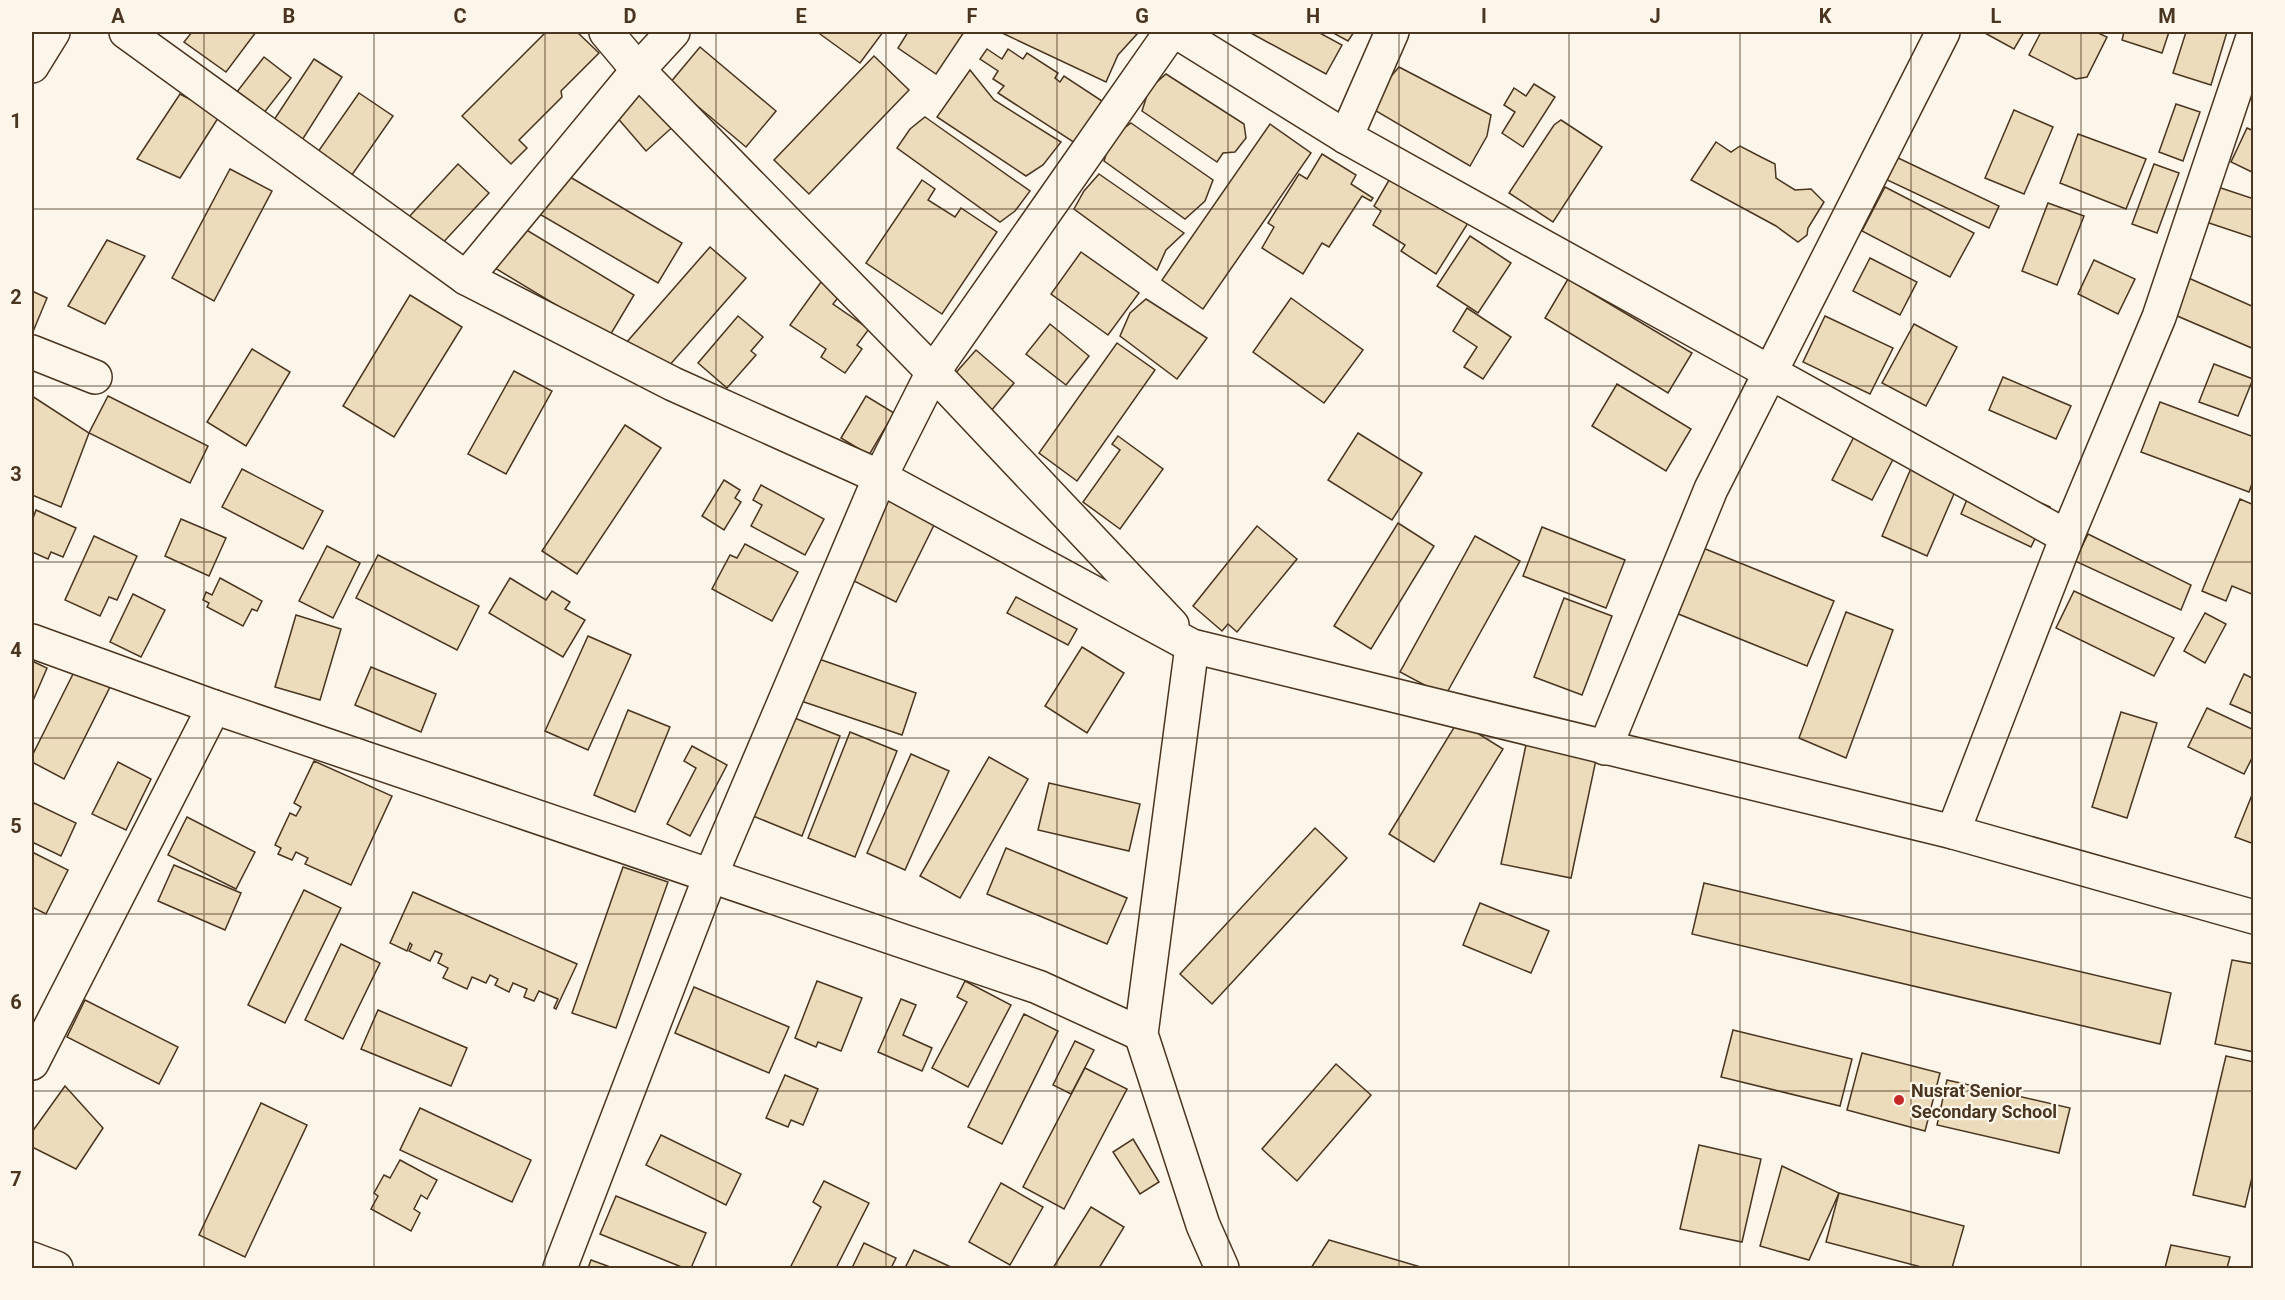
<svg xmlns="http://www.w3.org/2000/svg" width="2285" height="1300" font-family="Roboto,sans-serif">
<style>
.building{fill:#ecdcbc;stroke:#4a3520;stroke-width:1.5}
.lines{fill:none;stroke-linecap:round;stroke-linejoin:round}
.minor-casing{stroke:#4a3520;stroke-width:36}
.minor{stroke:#fbf6e9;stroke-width:33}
.grid{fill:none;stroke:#4a3520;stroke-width:1.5;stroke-opacity:0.55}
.poi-dot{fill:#c62828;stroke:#fbf6e9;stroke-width:2}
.labels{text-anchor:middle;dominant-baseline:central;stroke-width:4.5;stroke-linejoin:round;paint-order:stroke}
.poi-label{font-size:18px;font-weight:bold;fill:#4a3520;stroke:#fbf6e9;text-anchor:start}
.neatline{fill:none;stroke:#4a3520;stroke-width:2}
.grid-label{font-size:20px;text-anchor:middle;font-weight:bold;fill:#4a3520}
</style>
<rect width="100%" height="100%" fill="#fbf6e9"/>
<g class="building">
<polygon points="192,32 256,32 226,72 184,42"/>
<polygon points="546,32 577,32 599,53 561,91 562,97 519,140 527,148 511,164 462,116"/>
<polygon points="822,32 883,32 860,63 820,34"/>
<polygon points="908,32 964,32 936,74 898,48"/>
<polygon points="1000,32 1131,32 1137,34 1118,55 1106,82"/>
<polygon points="1249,32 1318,32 1342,45 1326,74"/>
<polygon points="1336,32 1354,32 1348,41 1335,34"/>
<polygon points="1983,32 2024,32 2014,49"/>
<polygon points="2041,32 2084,32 2088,33 2089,32 2096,32 2107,37 2087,77 2076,79 2029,55"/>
<polygon points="2124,32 2169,32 2162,53 2122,40"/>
<polygon points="2186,32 2227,32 2211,85 2173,73"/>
<polygon points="700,47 776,111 746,147 670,83"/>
<polygon points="987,49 1002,59 1008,49 1023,59 1027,53 1058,73 1055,78 1060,82 1064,76 1102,101 1075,143 998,93 1004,86 993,79 998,71 980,59"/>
<polygon points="874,56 909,90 809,194 774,160"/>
<polygon points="264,57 291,78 260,118 233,97"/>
<polygon points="314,59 342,77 299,145 270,126"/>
<polygon points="1399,67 1491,115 1487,136 1470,166 1376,111 1381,88"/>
<polygon points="970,70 994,100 1061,142 1043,165 1026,176 937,117"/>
<polygon points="1166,74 1244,124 1246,138 1235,152 1223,153 1217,162 1142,111 1149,89"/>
<polygon points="1534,84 1555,97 1523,147 1502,133 1515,112 1504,105 1514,88 1526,96"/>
<polygon points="646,88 677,123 646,151 615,115"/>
<polygon points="359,93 393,116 347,182 313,159"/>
<polygon points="180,94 220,115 180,178 137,159"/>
<polygon points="2176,104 2200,112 2183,161 2159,152"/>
<polygon points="2014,110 2053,127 2024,194 1985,178"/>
<polygon points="925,117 1030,191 1015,211 1000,222 897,148 910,129"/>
<polygon points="1561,120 1602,147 1553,222 1509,193 1554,125"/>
<polygon points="1131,123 1213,180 1205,201 1185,219 1104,161 1111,138"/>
<polygon points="1270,124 1311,153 1203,309 1162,280"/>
<polygon points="2247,128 2254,131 2254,173 2231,162"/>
<polygon points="2078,134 2146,159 2126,209 2060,183"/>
<polygon points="1716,142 1731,152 1740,146 1761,157 1775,164 1776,178 1795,190 1811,189 1824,202 1808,228 1807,235 1798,242 1776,226 1691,180"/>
<polygon points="1322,154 1356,175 1351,184 1373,198 1371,201 1362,196 1329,247 1322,243 1303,274 1262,248 1274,227 1268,223 1299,174 1307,179"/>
<polygon points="1894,156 1999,206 1989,228 1883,178"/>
<polygon points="458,164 489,193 438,248 407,219"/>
<polygon points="2154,164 2179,173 2157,233 2132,224"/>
<polygon points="230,169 272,191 214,301 172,278"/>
<polygon points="565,174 682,243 658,283 536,212"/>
<polygon points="1099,174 1184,233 1166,250 1157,270 1074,209 1084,191"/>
<polygon points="1392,175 1468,223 1436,274 1401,251 1405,245 1373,225 1381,211 1374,206"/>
<polygon points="922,180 935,189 928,200 955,217 961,208 997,232 942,314 866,263"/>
<polygon points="2212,185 2254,199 2254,238 2200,220"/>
<polygon points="1885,187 1974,233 1950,277 1862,231"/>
<polygon points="2048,203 2084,216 2057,285 2022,271"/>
<polygon points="515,223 634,295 609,337 490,265"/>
<polygon points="1470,236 1511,263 1478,313 1437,286"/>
<polygon points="107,240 145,256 105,324 68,306"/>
<polygon points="710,247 746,278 661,375 626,343"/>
<polygon points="1081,252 1139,293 1108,335 1051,294"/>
<polygon points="1870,258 1917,282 1900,315 1853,291"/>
<polygon points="2094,260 2135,279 2118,314 2078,294"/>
<polygon points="2184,276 2254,307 2254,349 2168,312"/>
<polygon points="1568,279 1692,353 1668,393 1545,318"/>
<polygon points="821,282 840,295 833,304 869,329 857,345 862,349 845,373 821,357 826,349 790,325"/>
<polygon points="32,291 47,298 32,334"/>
<polygon points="410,295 462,327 394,437 343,406"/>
<polygon points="1291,298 1363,350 1324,403 1253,352"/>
<polygon points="1146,299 1207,338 1177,379 1120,336 1130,313"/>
<polygon points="1467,308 1511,337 1483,379 1464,367 1477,347 1453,331"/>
<polygon points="738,316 763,337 751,351 756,355 727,388 698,363"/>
<polygon points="1825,316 1893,348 1870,394 1803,362"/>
<polygon points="1050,324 1089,356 1066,385 1026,354"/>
<polygon points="1914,324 1957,347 1926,406 1882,383"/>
<polygon points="1117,343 1155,370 1077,481 1039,453"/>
<polygon points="252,349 290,372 246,446 207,422"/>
<polygon points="976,350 1014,383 991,411 952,377"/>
<polygon points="2214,364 2253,379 2238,416 2199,402"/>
<polygon points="514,371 552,391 506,474 468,454"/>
<polygon points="2003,377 2071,406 2056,439 1989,410"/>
<polygon points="1617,384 1691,429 1666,471 1592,426"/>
<polygon points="32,396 89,433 61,507 32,495"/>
<polygon points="108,396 208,446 190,483 89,433"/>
<polygon points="866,396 894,413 869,455 841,438"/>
<polygon points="2160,402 2254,437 2254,478 2249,492 2141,452"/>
<polygon points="1864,417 1904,438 1872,500 1832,480"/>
<polygon points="625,425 661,448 577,574 542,551"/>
<polygon points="1358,433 1422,473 1392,520 1328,480"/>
<polygon points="1118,436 1163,469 1120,529 1083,502 1120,450 1112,444"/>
<polygon points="1921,445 1967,464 1927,556 1882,536"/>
<polygon points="242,469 323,511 303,549 222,507"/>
<polygon points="1977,475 2050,507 2031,547 1961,514"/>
<polygon points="724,480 740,490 735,498 741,502 724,530 702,516"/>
<polygon points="761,485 824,519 805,555 751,526 762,505 753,500"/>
<polygon points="891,485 938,517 896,602 846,577"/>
<polygon points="2240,499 2254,505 2254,595 2232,586 2226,601 2202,591"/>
<polygon points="36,510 76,528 63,557 51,552 48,559 32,552 32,521"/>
<polygon points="181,519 226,538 209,576 165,556"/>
<polygon points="1398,523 1434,546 1371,649 1334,626"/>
<polygon points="1257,526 1297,559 1237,632 1228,624 1222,631 1193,606"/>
<polygon points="1542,527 1625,560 1606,608 1523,576"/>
<polygon points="2088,534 2191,585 2181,610 2075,561"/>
<polygon points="94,536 137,556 117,600 109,597 100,616 65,600"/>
<polygon points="1475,536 1520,561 1445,696 1400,672"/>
<polygon points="745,544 798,572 772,621 712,589 730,555 737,558"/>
<polygon points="327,546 360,563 333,618 299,601"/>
<polygon points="1698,546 1834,601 1807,666 1671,611"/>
<polygon points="378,555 479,606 457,650 356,598"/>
<polygon points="220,578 262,601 257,611 252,609 243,626 207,607 209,603 203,600 206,592 212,595"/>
<polygon points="510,578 546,600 552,591 570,602 565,609 585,620 563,657 489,613"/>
<polygon points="2074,591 2174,638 2154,676 2056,628"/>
<polygon points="133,594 165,610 141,657 110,642"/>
<polygon points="1016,597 1077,629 1068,645 1007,613"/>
<polygon points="1564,598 1612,616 1582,695 1534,677"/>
<polygon points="1846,612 1893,630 1846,758 1799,738"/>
<polygon points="2205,613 2226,624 2205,663 2184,651"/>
<polygon points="296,615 341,629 320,700 275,687"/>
<polygon points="588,636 631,655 588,750 545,731"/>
<polygon points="1082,647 1124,673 1087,733 1045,706"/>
<polygon points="816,658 916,693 902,735 801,701"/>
<polygon points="32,661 47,668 32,703"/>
<polygon points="371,667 436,694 421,732 355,705"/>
<polygon points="75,670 110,687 64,779 32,762 32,756"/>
<polygon points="2244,674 2254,679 2253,714 2230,704"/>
<polygon points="2207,708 2254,730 2254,754 2244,774 2188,747"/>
<polygon points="628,710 670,727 635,812 594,795"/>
<polygon points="2121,712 2157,723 2127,818 2092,807"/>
<polygon points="792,717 840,736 802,836 753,816"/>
<polygon points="1458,721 1503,749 1434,862 1389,834"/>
<polygon points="850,732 897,751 855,857 808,838"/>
<polygon points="1527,740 1597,755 1571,878 1501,864"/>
<polygon points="692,746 727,765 690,836 667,824 696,768 684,761"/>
<polygon points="911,754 949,771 905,870 867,853"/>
<polygon points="989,757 1028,779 960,898 920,876"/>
<polygon points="314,761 392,796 351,885 305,864 308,858 296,852 292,860 278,854 281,848 275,845 290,813 296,816 301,807 294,803"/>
<polygon points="118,762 151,779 126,830 92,814"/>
<polygon points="1049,783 1140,804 1129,851 1038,830"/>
<polygon points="2254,790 2254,844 2235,837"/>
<polygon points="34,803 76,823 61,856 32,842 32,808"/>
<polygon points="187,817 255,852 236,889 168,855"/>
<polygon points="1315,828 1347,858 1212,1004 1180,974"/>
<polygon points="1006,848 1127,898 1107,944 987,894"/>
<polygon points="32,852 68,870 46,914 32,907"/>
<polygon points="174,865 241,893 225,930 158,901"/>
<polygon points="623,867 668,882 616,1028 572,1013"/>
<polygon points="1704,883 2171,993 2160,1044 1692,934"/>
<polygon points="304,890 341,908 285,1023 248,1005"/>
<polygon points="413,892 577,964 556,1009 554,1008 558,999 539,991 534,1001 524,997 527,989 513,983 509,992 495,985 498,979 490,975 486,983 472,977 467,989 443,978 448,968 438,963 442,954 435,951 430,961 409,951 412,945 410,943 407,951 390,943"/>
<polygon points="1480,903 1549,931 1531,973 1463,945"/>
<polygon points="341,944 380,963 343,1039 305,1020"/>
<polygon points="2232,960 2254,964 2254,1052 2215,1044"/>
<polygon points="817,981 862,998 841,1051 818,1042 816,1047 795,1038"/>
<polygon points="965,981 1011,1005 968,1087 932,1068 967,1002 957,997"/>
<polygon points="694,987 789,1027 769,1073 675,1033"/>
<polygon points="901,999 916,1005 903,1035 932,1048 922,1071 878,1052"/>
<polygon points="85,1000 178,1047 159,1084 67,1037"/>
<polygon points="378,1010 467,1048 451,1086 361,1049"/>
<polygon points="1024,1014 1058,1031 1002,1144 968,1127"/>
<polygon points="1733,1030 1852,1059 1840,1106 1721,1077"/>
<polygon points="1075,1041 1094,1050 1071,1094 1053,1085"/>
<polygon points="1862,1053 1940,1073 1925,1131 1847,1110"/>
<polygon points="2226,1056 2254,1062 2254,1169 2245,1207 2193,1195"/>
<polygon points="1336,1064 1371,1095 1297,1181 1262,1149"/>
<polygon points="1085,1068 1127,1089 1064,1209 1023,1187"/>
<polygon points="785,1075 818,1089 803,1125 791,1120 788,1127 766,1118"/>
<polygon points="1947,1080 2070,1108 2059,1153 1937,1125"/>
<polygon points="65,1086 103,1128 76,1169 32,1147 32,1132"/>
<polygon points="261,1103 307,1125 245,1257 199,1235"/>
<polygon points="420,1108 531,1160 512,1202 400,1150"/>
<polygon points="661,1135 741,1174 726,1205 646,1165"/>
<polygon points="1133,1139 1159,1182 1140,1194 1113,1152"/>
<polygon points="1699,1145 1761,1159 1742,1242 1680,1229"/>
<polygon points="400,1160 437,1180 427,1199 421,1195 414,1209 420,1213 411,1231 371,1209 378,1196 374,1193 384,1175 390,1178"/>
<polygon points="1782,1166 1839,1193 1809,1260 1760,1246"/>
<polygon points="824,1181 869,1203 836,1268 790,1268 821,1207 813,1202"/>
<polygon points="1001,1183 1043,1207 1010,1265 969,1242"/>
<polygon points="1839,1193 1964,1226 1952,1268 1925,1268 1826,1242"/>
<polygon points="616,1196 706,1233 691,1268 684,1268 600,1234"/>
<polygon points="1091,1207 1124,1227 1099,1268 1053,1268"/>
<polygon points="1329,1240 1424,1268 1311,1268"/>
<polygon points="864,1243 896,1258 891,1268 852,1268"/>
<polygon points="2171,1245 2230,1257 2227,1268 2165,1268"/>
<polygon points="914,1250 951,1267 951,1268 905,1268"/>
<polygon points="591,1260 613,1268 588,1268"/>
</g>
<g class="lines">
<g class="minor-casing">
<g id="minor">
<polyline points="126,32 466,278 673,384 880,477 1192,646 1953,832 2254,917"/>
<polyline points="606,32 638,70 933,372 1172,625"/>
<polyline points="1177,32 1346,137 2067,537"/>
<polyline points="32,66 53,32"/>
<polyline points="1346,137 1392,32"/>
<polyline points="466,278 638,70 673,32"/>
<polyline points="32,352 95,377"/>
<polyline points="32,641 214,707 1038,987 1141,1034"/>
<polyline points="1192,646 1141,1034 1203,1225 1222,1268"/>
<polyline points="1605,748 1711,489 1943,32"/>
<polyline points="1953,832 2067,537 2159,317 2254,34"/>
<polyline points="32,1063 214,707"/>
<polyline points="32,1259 56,1268"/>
<polyline points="560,1268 710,877 880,477 933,372 1171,32"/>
</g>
</g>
<use href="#minor" class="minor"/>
</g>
<path class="grid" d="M204,32V1268M374,32V1268M545,32V1268M716,32V1268M886,32V1268M1057,32V1268M1228,32V1268M1399,32V1268M1569,32V1268M1740,32V1268M1911,32V1268M2081,32V1268M32,209H2254M32,386H2254M32,562H2254M32,738H2254M32,914H2254M32,1091H2254"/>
<circle class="poi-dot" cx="1899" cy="1100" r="6"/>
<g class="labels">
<g class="poi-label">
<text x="1911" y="1090">Nusrat Senior<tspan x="1911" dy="21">Secondary School</tspan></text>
</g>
</g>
<rect width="2285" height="1300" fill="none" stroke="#fbf6e9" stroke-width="66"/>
<rect x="33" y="33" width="2219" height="1234" class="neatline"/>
<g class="grid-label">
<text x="118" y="23">A</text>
<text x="289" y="23">B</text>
<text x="460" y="23">C</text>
<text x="630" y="23">D</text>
<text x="801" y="23">E</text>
<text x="972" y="23">F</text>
<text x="1142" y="23">G</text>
<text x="1313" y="23">H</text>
<text x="1484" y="23">I</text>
<text x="1655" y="23">J</text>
<text x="1825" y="23">K</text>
<text x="1996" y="23">L</text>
<text x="2167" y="23">M</text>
<text x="16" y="128">1</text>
<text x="16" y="304">2</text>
<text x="16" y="481">3</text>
<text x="16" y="657">4</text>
<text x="16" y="833">5</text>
<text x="16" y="1009">6</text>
<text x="16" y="1186">7</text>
</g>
</svg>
